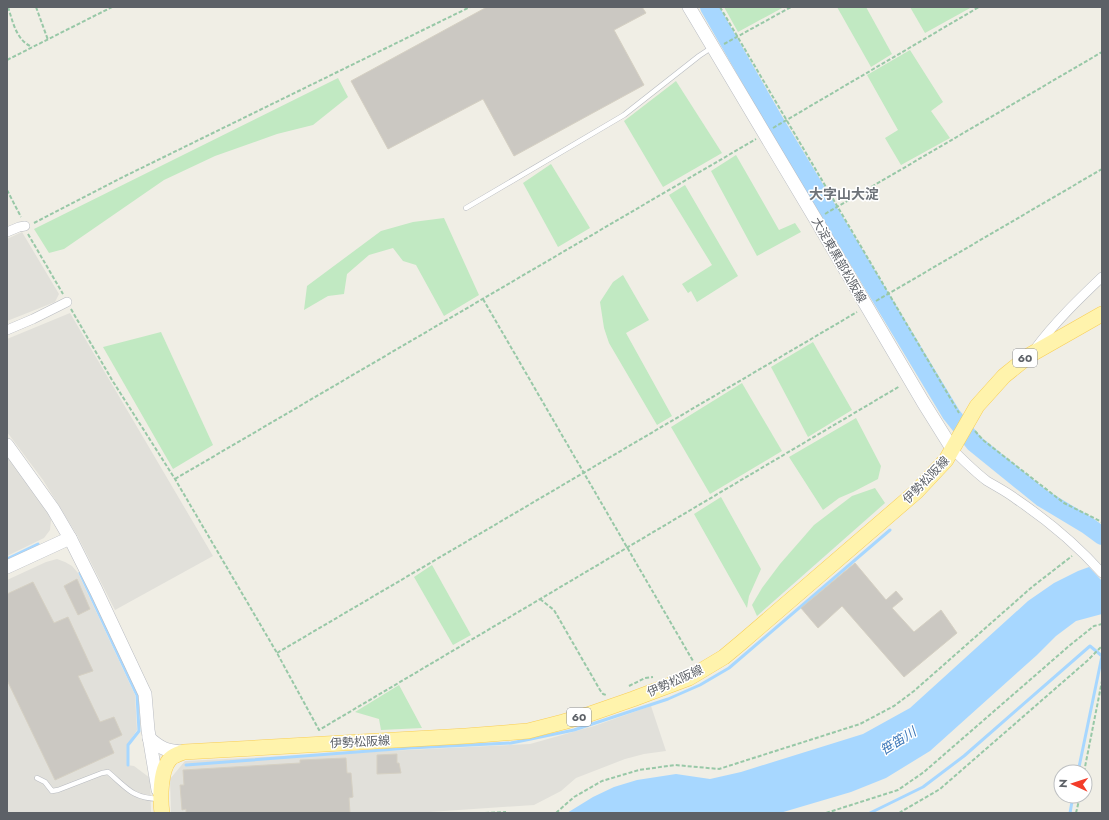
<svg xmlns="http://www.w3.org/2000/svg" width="1109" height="820" font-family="Jost,'Noto Sans JP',sans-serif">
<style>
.industrial{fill:#e1e0da}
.green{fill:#c1e9c2}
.water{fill:#a7d7ff}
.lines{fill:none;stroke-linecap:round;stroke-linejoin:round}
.stream{stroke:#a7d7ff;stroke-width:3}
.river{stroke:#a7d7ff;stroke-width:18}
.building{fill:#cbc8c2;stroke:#d5d0c3}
.lane-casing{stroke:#b8bbc0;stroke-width:5.5}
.street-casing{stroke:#b8bbc0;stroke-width:10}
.secondary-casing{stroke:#b9bcc2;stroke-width:14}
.primary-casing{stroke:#f9ce55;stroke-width:16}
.path{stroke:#98c8a7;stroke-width:2;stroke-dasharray:4 2;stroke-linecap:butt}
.lane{stroke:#fff;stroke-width:4.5}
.street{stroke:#fff;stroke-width:9}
.secondary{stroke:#fff;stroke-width:13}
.primary{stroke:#fff3ac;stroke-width:15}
.labels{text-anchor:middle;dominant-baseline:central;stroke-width:3;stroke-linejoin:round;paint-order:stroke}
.shield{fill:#fff;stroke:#8e9095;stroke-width:1}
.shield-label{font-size:11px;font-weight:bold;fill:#5d6167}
.street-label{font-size:12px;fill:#5d6167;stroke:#fff}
.water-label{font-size:13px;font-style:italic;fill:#3c77b8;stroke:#fff}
.quarter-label{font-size:14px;font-weight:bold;fill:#6e7379;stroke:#fff}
</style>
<rect width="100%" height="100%" fill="#f0eee5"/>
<g class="industrial">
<polygon points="22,232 59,294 55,302 7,321 7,239"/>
<polygon points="70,313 213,556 115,610 77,535 43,480 7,432 7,339"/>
<polygon points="7,456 49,512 51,520 50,530 44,538 7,556"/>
<polygon points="57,559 65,562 72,566 78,573 135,695 137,730 127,745 127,765 134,766 150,778 151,813 7,813 7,580 46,562"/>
<polygon points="651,706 666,751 644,754 625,759 576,778 561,791 534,805 415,813 171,813 170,779 185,761 530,744 594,726"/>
</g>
<g class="green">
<polygon points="724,7 784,7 738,32"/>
<polygon points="837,7 866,7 892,54 871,67"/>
<polygon points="910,7 972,7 925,33"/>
<polygon points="910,50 943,102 931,111 950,138 901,165 885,138 898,130 867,75"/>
<polygon points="338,78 348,97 313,125 277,134 215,156 164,180 64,249 49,253 34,229"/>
<polygon points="676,81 722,153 663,187 624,121"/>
<polygon points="736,155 779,230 795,223 801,232 757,256 711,171"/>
<polygon points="551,164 590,228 558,247 523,183"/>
<polygon points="685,185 738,276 697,302 691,291 688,293 682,284 712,265 669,195"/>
<polygon points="444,218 479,295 444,316 416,265 403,261 393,248 369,255 347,274 344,294 328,296 304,310 307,286 381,231 413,222"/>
<polygon points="623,275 649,320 626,333 672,416 657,425 609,343 604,328 600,302 613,282"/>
<polygon points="161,332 213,445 173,469 103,347"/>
<polygon points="813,342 852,410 808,437 771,367"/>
<polygon points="742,383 782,451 710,494 671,427"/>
<polygon points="856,418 881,466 878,479 853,492 839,498 823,510 789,457"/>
<polygon points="875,488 885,503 757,616 752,605 762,588 780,564 814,525 852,496"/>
<polygon points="721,497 761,569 749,596 747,608 694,514"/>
<polygon points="432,565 471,635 453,645 414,577"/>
<polygon points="399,685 422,728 381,730 379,719 355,712"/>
</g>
<polygon class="water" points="1089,567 1102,581 1102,614 1076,621 1056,636 1037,655 930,751 886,778 851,792 780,813 567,813 593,797 614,787 637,780 676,774 710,779 741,772 863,734 910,708 1028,601 1054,583 1078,571"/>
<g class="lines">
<g class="stream">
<polyline points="7,559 38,544"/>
<polyline points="80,573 137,695 139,731 128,745 128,765"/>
<polyline points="186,765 409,748 511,743 526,740 574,730 668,699 700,685 729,668 890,530"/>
<polyline points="870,813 923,787 964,756 1090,646 1102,656 1078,772"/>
<polyline points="1070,813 1073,796"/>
</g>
<polyline class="river" points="709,7 775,122 951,414 974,443 1042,498 1087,525 1102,536"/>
</g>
<g class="building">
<polygon points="487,7 642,7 646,13 614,30 644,85 514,156 483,99 388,149 351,81"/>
<polygon points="855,563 886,600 896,591 903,599 892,608 914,632 941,610 957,633 904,677 842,606 818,628 801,608"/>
<polygon points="77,579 90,609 78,615 64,586"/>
<polygon points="33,582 54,623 68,617 93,671 78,676 100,722 114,717 122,735 109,741 114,753 55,780 7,680 7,594"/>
<polygon points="397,754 397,763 399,763 401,773 377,774 377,755"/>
<polygon points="346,758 347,773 351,773 353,797 349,798 350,813 186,813 186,809 182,810 180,785 184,785 183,770 300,763 300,760"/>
</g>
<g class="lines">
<g class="lane-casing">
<g id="lane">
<polyline points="466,208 624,115 699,56 711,48"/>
<path d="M37,778L45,782L52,791L58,790L102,773L108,772C127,788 132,798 158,799"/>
</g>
</g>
<g class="street-casing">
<g id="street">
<polyline points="7,232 19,227 25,226"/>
<polyline points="7,330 33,319 67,302"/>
<path d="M1035,349C1055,322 1078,300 1102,277"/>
<path d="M953,450C964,461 975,472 987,481C997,487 1007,492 1016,499C1047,520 1077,545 1102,573"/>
</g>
</g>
<g class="secondary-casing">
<g id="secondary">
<polyline points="689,7 816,220 923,402 953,450"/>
<polyline points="7,445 53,509 70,538 96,590 145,694 148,730 158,790"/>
<polyline points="7,567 70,538"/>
<path d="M149,738C161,749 167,751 184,752"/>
</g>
</g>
<g class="primary-casing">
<path id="primary" d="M162,813C160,799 160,770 170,759C174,755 178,754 184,752L466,736L528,731L563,722L587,715L633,699L689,678L724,657L742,642L916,492L946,460L977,406L1004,376L1030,355L1102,314"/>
</g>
<g class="path">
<path d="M8,7C13,22 16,40 32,47"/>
<polyline points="36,7 48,40"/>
<polyline points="720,7 959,413"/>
<polyline points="724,44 791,7"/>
<polyline points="7,60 112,7"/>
<polyline points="773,128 979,7"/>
<polyline points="7,190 21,217"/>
<polyline points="825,214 1102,52"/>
<polyline points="34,223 119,179 470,7"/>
<polyline points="28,234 63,294"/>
<polyline points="483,299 693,661"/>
<polyline points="876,301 1102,169"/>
<polyline points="71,309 112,380 175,479 277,653 319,730 900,386"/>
<polyline points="975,431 983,440 1064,503 1102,522"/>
<polyline points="175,479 756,139"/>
<polyline points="540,599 554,610 600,690 603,694 606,695"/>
<polyline points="277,653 857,312"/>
<polyline points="629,686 645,678 653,677"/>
<polyline points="1084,772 1102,681"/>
<polyline points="485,813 506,812"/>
<polyline points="556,813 574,797 602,781 639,770 675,765 719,769 860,724 894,706 914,691 1032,587 1072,556"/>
<polyline points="826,813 898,790 924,772 1069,646 1094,626 1102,624"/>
<polyline points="899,813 940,789 1087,661 1102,646"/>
<polyline points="1076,813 1080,796"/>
</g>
<use href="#lane" class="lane"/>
<use href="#street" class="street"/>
<use href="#secondary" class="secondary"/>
<use href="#primary" class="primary"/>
</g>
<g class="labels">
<g class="shield">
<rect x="1013" y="349" width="24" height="18" rx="3"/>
<rect x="567" y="708" width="24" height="18" rx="3"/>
</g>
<g class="shield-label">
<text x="1025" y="358">60</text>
<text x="579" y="717">60</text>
</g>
<g class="street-label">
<text transform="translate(839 260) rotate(60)">大淀東黒部松阪線</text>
<text transform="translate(926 480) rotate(-46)">伊勢松阪線</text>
<text transform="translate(675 681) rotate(-24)">伊勢松阪線</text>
<text transform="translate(360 742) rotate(-3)">伊勢松阪線</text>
</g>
<g class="water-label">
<text transform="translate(898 741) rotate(-32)">笹笛川</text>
</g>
<g class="quarter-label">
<text x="844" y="194">大字山大淀</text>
</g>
</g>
<rect width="1109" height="820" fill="none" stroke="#5d6167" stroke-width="16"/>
<g transform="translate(1073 784) rotate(273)"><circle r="19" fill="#ffffff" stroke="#bec0c2"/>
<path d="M0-3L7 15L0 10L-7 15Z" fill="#f33c29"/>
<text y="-6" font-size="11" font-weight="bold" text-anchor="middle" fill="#5d6167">N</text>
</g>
</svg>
